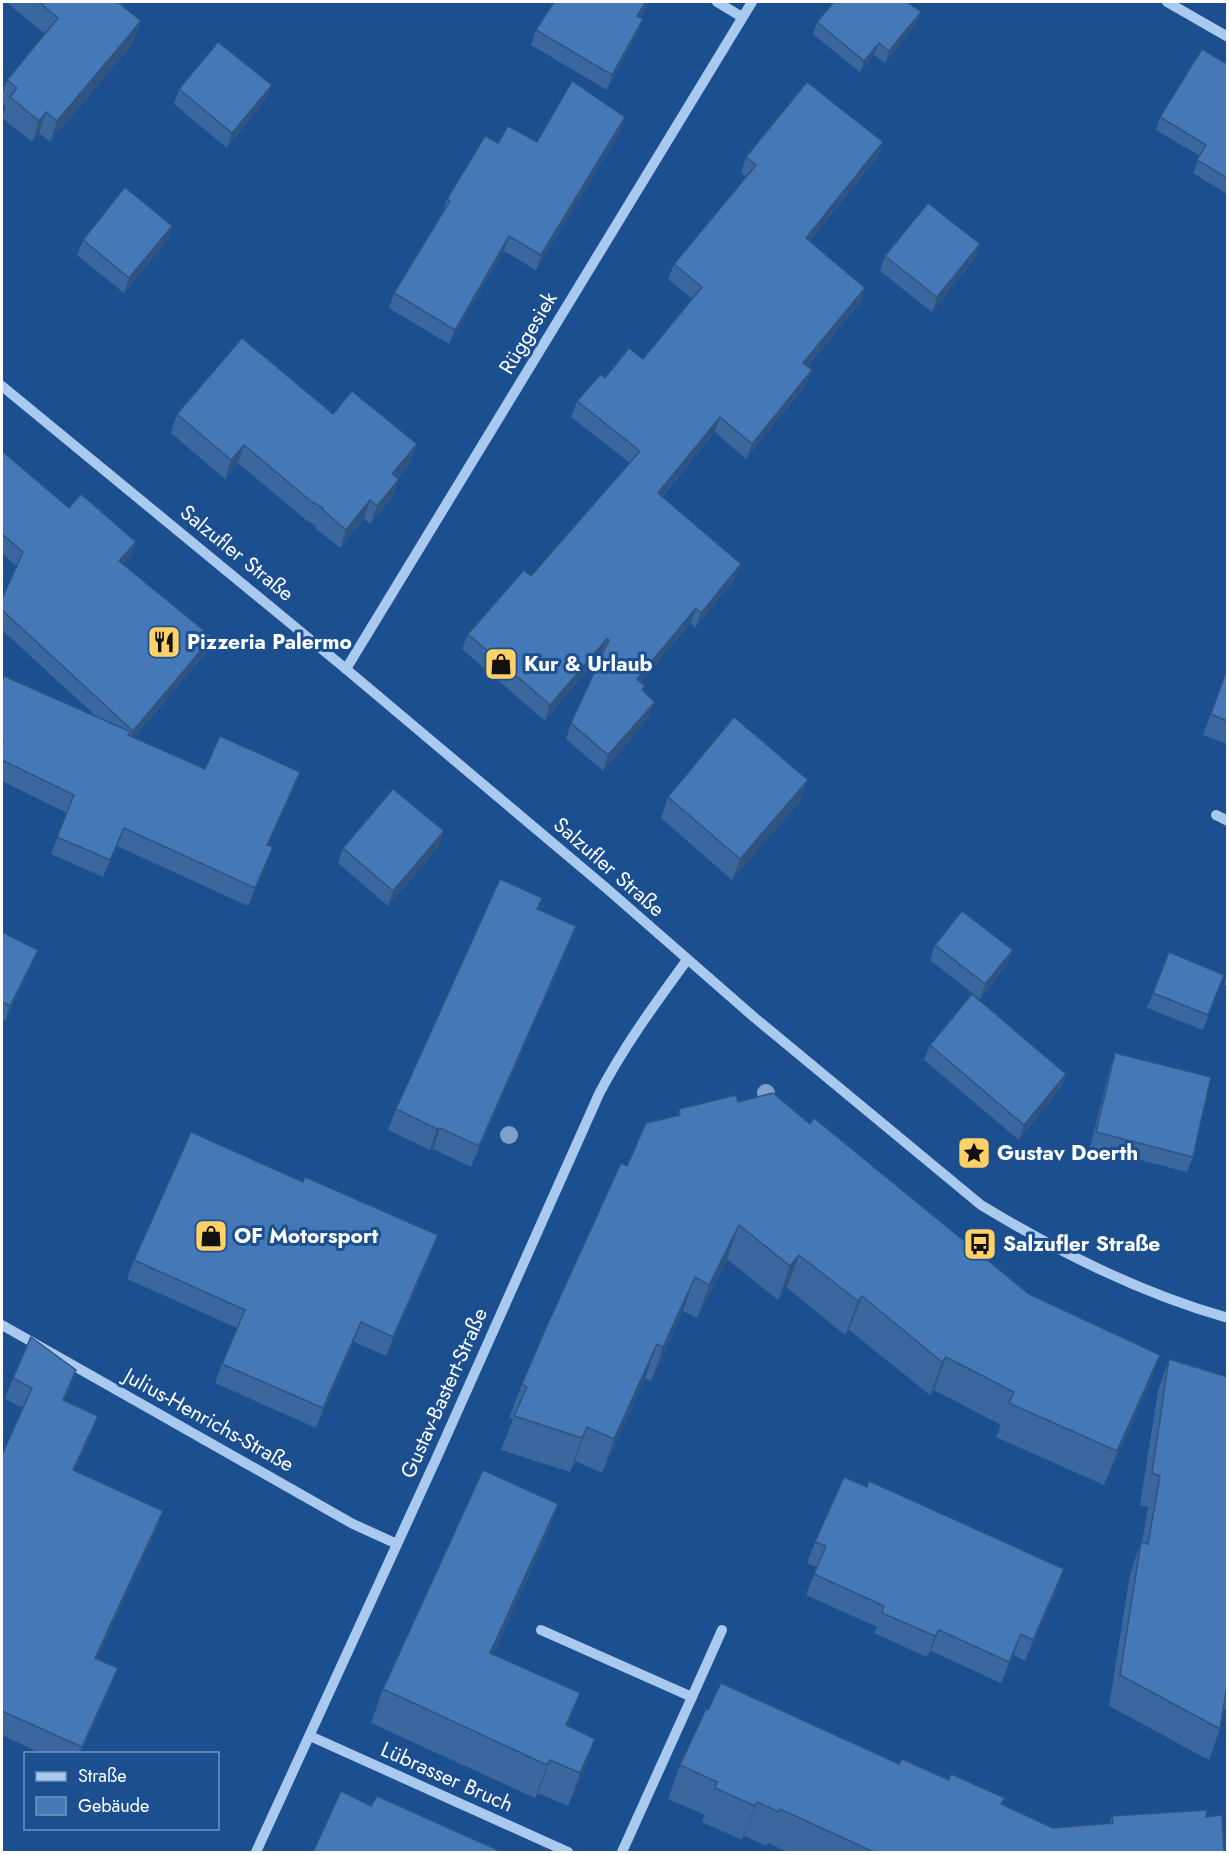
<svg xmlns="http://www.w3.org/2000/svg" width="1229" height="1854" font-family="Jost,sans-serif">
<style>
.lines{fill:none;stroke-linecap:round;stroke-linejoin:round}
.minor{stroke:#a9c9ee;stroke-width:10}
.tree{fill:#7ea0ca}
.wall{fill:#3a679d}
.shaded-wall{fill:#305480}
.building{fill:#4478b7;stroke:#305480;stroke-width:1.5}
.labels{text-anchor:middle;dominant-baseline:central;stroke-width:6;stroke-linejoin:round;paint-order:stroke}
.street-label{font-size:21px;fill:#fff;stroke:#1b4f8f}
.poi-label{font-size:21px;font-weight:bold;fill:#fff;stroke:#1b4f8f;text-anchor:start}
</style>
<rect width="100%" height="100%" fill="#1b4f8f"/>
<g class="lines">
<g class="minor">
<polyline points="717,2 742,17"/>
<polyline points="1167,2 1228,37"/>
<path d="M2,386L346,669L605,887L755,1018L981,1205C1059,1252 1140,1293 1228,1318"/>
<polyline points="346,669 752,2"/>
<polyline points="1216,815 1228,821"/>
<polyline points="2,1325 353,1524 397,1544"/>
<polyline points="541,1630 692,1697 722,1630"/>
<polyline points="310,1736 568,1852"/>
<path d="M256,1852L437,1457L599,1094C624,1046 655,1004 687,960"/>
<polyline points="622,1852 692,1697"/>
</g>
</g>
<g class="tree">
<circle cx="766" cy="1093" r="9"/>
<circle cx="509" cy="1135" r="9"/>
</g>
<g class="wall">
<polygon points="6,2 118,2 134,42 50,142 39,133 32,142 2,118 6,107 2,103 2,94 7,80 45,34"/>
<polygon points="554,2 649,2 640,18 643,19 637,34 607,90 531,45 536,30"/>
<polygon points="817,22 916,24 885,63 874,55 860,72 813,34"/>
<polygon points="1227,64 1227,194 1193,173 1200,156 1156,130 1160,117"/>
<polygon points="179,89 266,99 227,148 174,104"/>
<polygon points="620,132 536,270 504,251 449,344 389,308 394,293 442,214 447,199 498,143 537,142"/>
<polygon points="883,142 877,158 810,241 865,288 860,303 807,367 812,370 806,385 746,459 715,432 662,497 735,579 695,628 691,623 641,682 645,686 643,691 649,717 603,771 566,739 571,723 602,655 601,654 545,721 462,649 468,634 531,576 630,463 571,417 577,401 605,378 643,359 692,299 668,279 674,264 746,177 741,172 746,157"/>
<polygon points="172,226 167,241 124,293 77,255 83,240"/>
<polygon points="980,244 975,258 932,312 880,271 885,256"/>
<polygon points="177,414 417,444 410,463 398,478 399,479 392,497 370,524 364,519 340,548 315,528 316,526 306,520 238,463 225,479 171,433"/>
<polygon points="2,451 69,508 136,542 131,556 123,565 212,637 207,652 134,738 205,769 300,772 293,790 268,845 267,864 248,906 117,846 103,877 51,854 67,813 2,781 2,682 97,717 2,630 2,599 16,566 2,553"/>
<polygon points="1227,669 1227,744 1203,735"/>
<polygon points="668,797 800,801 732,880 661,818"/>
<polygon points="439,846 388,906 338,863 343,848"/>
<polygon points="542,898 538,909 568,947 471,1167 433,1149 430,1150 388,1130 396,1109"/>
<polygon points="2,932 38,950 32,964 5,1021 2,1019"/>
<polygon points="935,945 1013,950 1007,965 980,999 930,960"/>
<polygon points="1224,975 1203,1030 1147,1008 1153,993"/>
<polygon points="1227,975 1227,986 1224,985"/>
<polygon points="930,1045 1066,1074 1061,1088 1019,1140 924,1060"/>
<polygon points="1115,1053 1193,1157 1187,1172 1090,1147 1110,1068"/>
<polygon points="738,1102 810,1124 1029,1294 1160,1355 1148,1388 1104,1485 996,1437 1001,1425 934,1390 930,1395 849,1330 845,1335 787,1288 778,1300 727,1259 697,1318 683,1311 651,1381 645,1378 602,1473 575,1461 570,1472 501,1450 513,1419 509,1418 522,1384 627,1166 677,1116 679,1109"/>
<polygon points="431,1254 386,1356 354,1342 316,1428 215,1383 222,1364 237,1328 127,1279 134,1260"/>
<polygon points="1169,1359 1226,1377 1227,1372 1227,1703 1223,1714 1220,1729 1209,1760 1109,1706 1130,1574 1141,1542 1142,1542 1148,1507 1140,1505 1158,1390"/>
<polygon points="76,1370 64,1400 90,1437 74,1471 163,1511 155,1532 97,1659 110,1689 80,1754 42,1754 2,1735 2,1455 23,1408 5,1399 13,1378"/>
<polygon points="558,1504 546,1537 493,1654 568,1726 583,1772 568,1806 538,1793 535,1798 371,1723 383,1689"/>
<polygon points="815,1542 1057,1590 1025,1661 1014,1655 1001,1683 931,1651 927,1657 874,1633 877,1627 806,1595 817,1567 807,1563"/>
<polygon points="708,1710 899,1764 1002,1804 1053,1828 1109,1823 1112,1816 1206,1817 1224,1852 788,1852 768,1843 766,1846 744,1836 742,1840 702,1822 705,1815 668,1799 680,1765"/>
</g>
<g class="shaded-wall">
<polygon points="646,2 649,2 647,6 632,31 637,16"/>
<polygon points="921,12 916,24 885,63 889,51"/>
<polygon points="643,19 637,34 607,90 612,75"/>
<polygon points="141,21 134,42 50,142 57,121"/>
<polygon points="879,43 874,55 860,72 864,61"/>
<polygon points="272,85 266,99 227,148 232,133"/>
<polygon points="46,112 39,133 32,142 39,121"/>
<polygon points="625,117 620,132 536,270 541,255"/>
<polygon points="883,142 877,158 800,253 806,238"/>
<polygon points="172,226 167,241 124,293 129,278"/>
<polygon points="509,236 504,251 449,344 455,330"/>
<polygon points="980,244 975,258 932,312 937,297"/>
<polygon points="865,288 860,303 798,379 803,363"/>
<polygon points="812,370 806,385 746,459 752,444"/>
<polygon points="720,417 715,432 652,508 658,493"/>
<polygon points="417,444 410,463 386,492 392,474"/>
<polygon points="244,445 238,463 225,479 231,460"/>
<polygon points="399,479 392,497 370,524 377,506"/>
<polygon points="370,500 364,519 340,548 346,530"/>
<polygon points="136,542 131,556 113,576 119,561"/>
<polygon points="741,564 735,579 695,628 701,613"/>
<polygon points="696,608 691,623 631,694 637,679"/>
<polygon points="212,637 207,652 128,745 133,731"/>
<polygon points="607,639 601,654 545,721 550,705"/>
<polygon points="655,702 649,717 603,771 608,755"/>
<polygon points="300,772 293,790 261,862 267,845"/>
<polygon points="808,780 800,801 732,880 740,859"/>
<polygon points="124,828 117,846 103,877 110,860"/>
<polygon points="444,831 439,846 388,906 393,891"/>
<polygon points="273,847 267,864 248,906 255,888"/>
<polygon points="576,926 568,947 471,1167 479,1146"/>
<polygon points="38,950 32,964 5,1021 10,1006"/>
<polygon points="1013,950 1007,965 980,999 985,984"/>
<polygon points="1066,1074 1061,1088 1019,1140 1024,1125"/>
<polygon points="440,1128 433,1149 430,1150 437,1129"/>
<polygon points="739,1225 727,1259 697,1318 709,1285"/>
<polygon points="438,1235 431,1254 386,1356 393,1337"/>
<polygon points="799,1255 787,1288 778,1300 790,1266"/>
<polygon points="695,1277 683,1311 651,1381 663,1347"/>
<polygon points="862,1296 849,1330 845,1335 858,1301"/>
<polygon points="361,1322 354,1342 316,1428 323,1408"/>
<polygon points="657,1344 645,1378 602,1473 614,1439"/>
<polygon points="1160,1355 1148,1388 1104,1485 1117,1451"/>
<polygon points="946,1357 934,1390 930,1395 942,1362"/>
<polygon points="76,1370 69,1391 55,1421 63,1400"/>
<polygon points="98,1416 90,1437 65,1491 73,1470"/>
<polygon points="587,1427 575,1461 570,1472 582,1438"/>
<polygon points="558,1504 546,1537 478,1686 490,1653"/>
<polygon points="163,1511 155,1532 88,1679 95,1658"/>
<polygon points="1064,1569 1057,1590 1025,1661 1033,1640"/>
<polygon points="939,1630 931,1651 927,1657 935,1636"/>
<polygon points="1021,1634 1014,1655 1001,1683 1009,1662"/>
<polygon points="118,1668 110,1689 80,1754 79,1754"/>
<polygon points="580,1693 568,1726 566,1725"/>
<polygon points="595,1739 583,1772 568,1806 580,1773"/>
<polygon points="550,1760 538,1793 535,1798 547,1765"/>
<polygon points="757,1802 744,1836 742,1840 755,1806"/>
</g>
<g class="building">
<polygon points="39,2 118,2 141,21 57,121 46,112 39,121 10,97 17,88 7,80 58,18"/>
<polygon points="554,2 646,2 637,16 643,19 612,75 536,30"/>
<polygon points="834,2 907,2 921,12 889,51 879,43 864,61 817,22"/>
<polygon points="218,42 272,85 232,133 179,89"/>
<polygon points="1202,49 1227,64 1227,178 1197,160 1206,145 1160,117"/>
<polygon points="572,81 625,117 541,255 509,236 455,330 394,293 450,201 447,199 485,136 498,143 508,126 537,142"/>
<polygon points="807,82 883,142 806,238 865,288 803,363 812,370 752,444 720,417 658,493 741,564 701,613 696,608 637,679 645,686 642,690 655,702 608,755 571,723 609,640 607,639 550,705 468,634 524,570 531,576 640,451 577,401 601,374 605,378 629,348 643,359 702,287 674,264 756,165 746,157"/>
<polygon points="125,187 172,226 129,278 83,240"/>
<polygon points="928,203 980,244 937,297 885,256"/>
<polygon points="242,338 333,414 352,391 417,444 392,474 399,479 377,506 370,500 346,530 322,509 323,508 312,502 244,445 231,460 177,414"/>
<polygon points="2,451 69,508 81,494 136,542 119,561 212,637 133,731 2,610 2,599 23,552 2,534"/>
<polygon points="1227,669 1227,721 1211,714"/>
<polygon points="4,676 131,732 128,735 205,769 220,736 300,772 267,845 273,847 255,888 124,828 110,860 57,837 74,795 2,760 2,746 3,742 2,741 2,682"/>
<polygon points="734,717 808,780 740,859 668,797"/>
<polygon points="393,789 444,831 393,891 343,848"/>
<polygon points="500,879 542,898 537,909 576,926 479,1146 440,1128 437,1129 396,1109"/>
<polygon points="962,911 1013,950 985,984 935,945"/>
<polygon points="2,932 38,950 10,1006 2,1002"/>
<polygon points="1169,952 1224,975 1208,1015 1153,993"/>
<polygon points="972,994 1066,1074 1024,1125 930,1045"/>
<polygon points="1115,1053 1211,1077 1193,1157 1096,1132"/>
<polygon points="773,1093 810,1124 814,1118 1029,1294 1160,1355 1117,1451 1009,1403 1014,1392 946,1357 942,1362 862,1296 858,1301 799,1255 790,1266 739,1225 709,1285 695,1277 663,1347 657,1344 614,1439 587,1427 582,1438 514,1416 527,1387 522,1384 545,1330 621,1163 627,1166 646,1123 680,1115 679,1109 736,1095 738,1102"/>
<polygon points="191,1132 303,1182 305,1177 438,1235 393,1337 361,1322 323,1408 222,1364 245,1310 134,1260"/>
<polygon points="31,1337 76,1370 63,1400 98,1416 73,1470 163,1511 95,1658 118,1668 82,1747 2,1711 2,1455 32,1388 13,1378"/>
<polygon points="1169,1359 1227,1377 1227,1372 1227,1685 1220,1729 1120,1675 1141,1542 1148,1544 1160,1476 1152,1473"/>
<polygon points="483,1470 558,1504 490,1653 580,1693 566,1725 595,1739 580,1773 550,1760 547,1765 383,1689"/>
<polygon points="844,1477 867,1487 869,1481 1064,1569 1033,1640 1021,1634 1009,1662 939,1630 935,1636 882,1613 884,1606 814,1574 826,1546 815,1542"/>
<polygon points="721,1683 899,1764 902,1759 949,1780 951,1774 1005,1798 1001,1804 1053,1828 1113,1823 1112,1816 1207,1810 1206,1817 1222,1815 1224,1852 873,1852 874,1852 780,1809 779,1812 757,1802 755,1806 715,1788 717,1782 680,1765 706,1709 708,1710"/>
<polygon points="341,1791 371,1806 377,1796 502,1852 313,1852"/>
</g>
<defs>
<g id="restaurant-square" transform="scale(1.725)"><rect x="-9" y="-9" width="18" height="18" rx="4" fill="#ffd166" stroke="#1b4f8f"/><path d="M-5-6h1v4h1v-4h1v4h1v-4h1v5L-1.5 .5V6h-2V.5L-5-1ZM5-6V6H3V1.5H1.5Q1.5-4 5-6Z" fill="#111"/></g>
<g id="shop-square" transform="scale(1.725)"><rect x="-9" y="-9" width="18" height="18" rx="4" fill="#ffd166" stroke="#1b4f8f"/><path d="M-5-2.5h2.3a2.7 3.5 0 0 1 5.4 0H5L5.5 6h-11ZM-1.5-2.5h3a1.5 2.3 0 0 0-3 0Z" fill="#111"/></g>
<g id="sight-square" transform="scale(1.725)"><rect x="-9" y="-9" width="18" height="18" rx="4" fill="#ffd166" stroke="#1b4f8f"/><path d="M0-6L1.8-2.2L6-1.7L2.9 1.2L3.7 5.4L0 3.3L-3.7 5.4L-2.9 1.2L-6-1.7L-1.8-2.2Z" fill="#111"/></g>
<g id="bus-square" transform="scale(1.725)"><rect x="-9" y="-9" width="18" height="18" rx="4" fill="#ffd166" stroke="#1b4f8f"/><path d="M-5-6H5V4H4V6H2V4H-2V6H-4V4H-5ZM-3.5-4V0h7V-4ZM-3.5 1.2v1.5H-2V1.2ZM2 1.2v1.5H3.5V1.2Z" fill="#111"/></g>
</defs>
<g fill-rule="evenodd">
<use href="#restaurant-square" x="164" y="642"/>
<use href="#shop-square" x="501" y="664"/>
<use href="#sight-square" x="974" y="1153"/>
<use href="#shop-square" x="211" y="1236"/>
<use href="#bus-square" x="980" y="1244"/>
</g>
<g class="labels">
<g class="street-label">
<text transform="translate(528 333) rotate(-59)">Rüggesiek</text>
<text transform="translate(237 553) rotate(39)">Salzufler Straße</text>
<text transform="translate(609 867) rotate(41)">Salzufler Straße</text>
<text transform="translate(444 1393) rotate(-66)">Gustav-Bastert-Straße</text>
<text transform="translate(209 1420) rotate(29)">Julius-Henrichs-Straße</text>
<text transform="translate(447 1777) rotate(24)">Lübrasser Bruch</text>
</g>
<g class="poi-label">
<text x="187" y="642">Pizzeria Palermo</text>
<text x="524" y="664">Kur &amp; Urlaub</text>
<text x="997" y="1153">Gustav Doerth</text>
<text x="234" y="1236">OF Motorsport</text>
<text x="1003" y="1244">Salzufler Straße</text>
</g>
</g>
<rect width="1229" height="1854" fill="none" stroke="#ffffff" stroke-width="6"/>
<rect x="24" y="1752" width="195" height="78" fill="#1b4f8f" stroke="#7695bc" stroke-width="1.5"/>
<rect x="36" y="1772" width="30" height="9" fill="#a9c9ee" stroke="#7695bc" stroke-width="1.5"/>
<text x="78" y="1782" font-size="18" fill="#ffffff">Straße</text>
<rect x="36" y="1797" width="30" height="18" fill="#4478b7" stroke="#7695bc" stroke-width="1.5"/>
<text x="78" y="1812" font-size="18" fill="#ffffff">Gebäude</text>
</svg>
